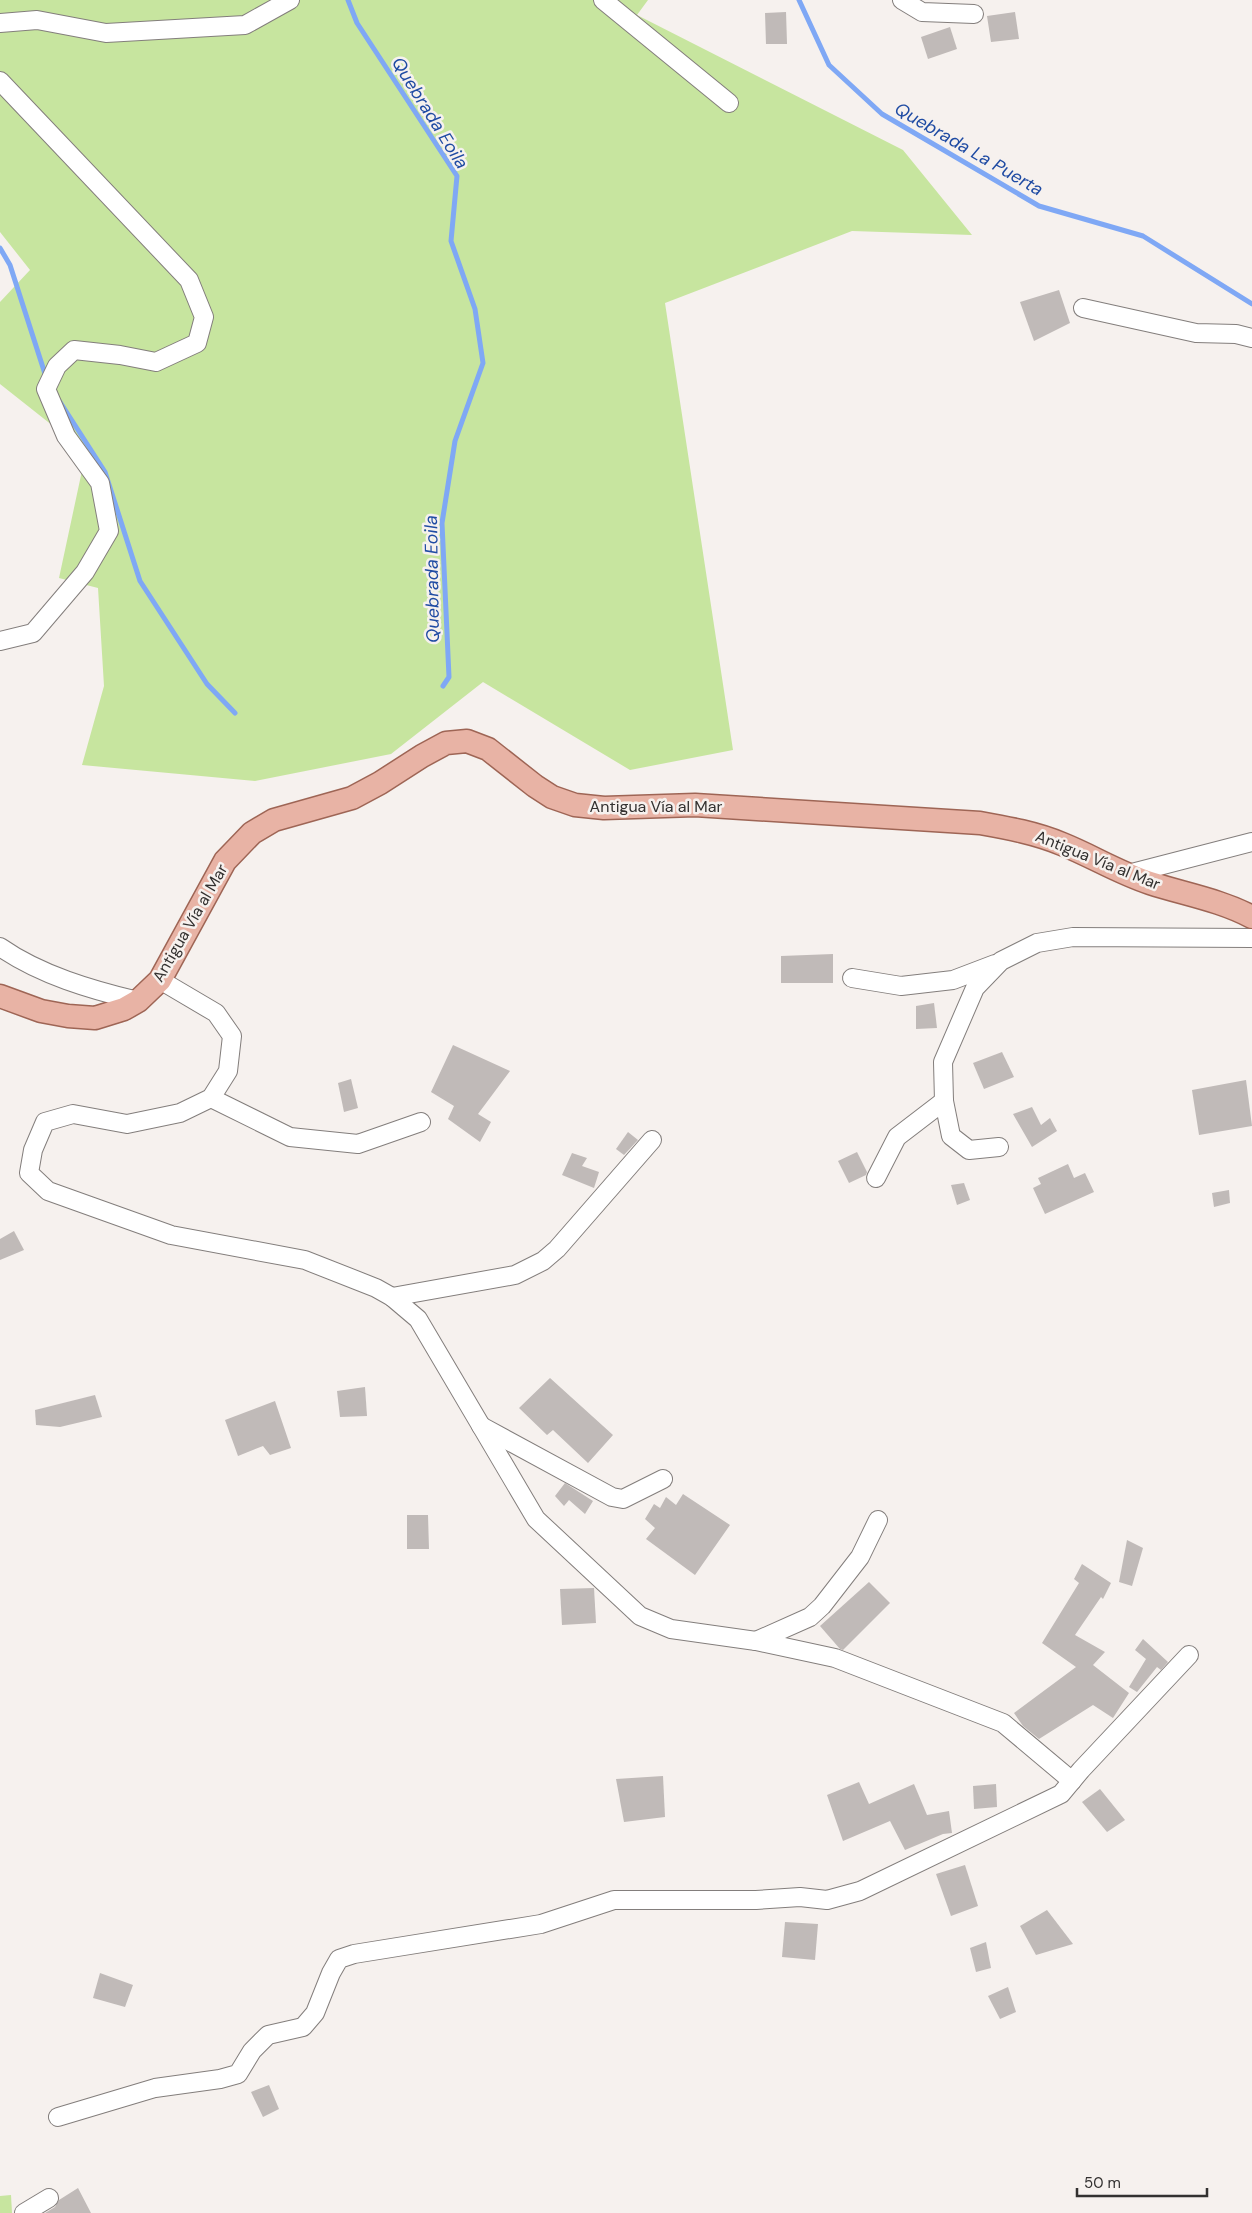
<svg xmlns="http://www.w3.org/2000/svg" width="1252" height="2213" font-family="'DM Sans',sans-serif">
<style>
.green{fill:#c7e59f}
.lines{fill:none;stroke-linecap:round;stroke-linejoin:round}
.stream{stroke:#7fa8f5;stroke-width:5}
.building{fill:#c0bab8}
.minor-casing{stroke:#837e7c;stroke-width:20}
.major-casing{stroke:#9e6555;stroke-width:25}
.minor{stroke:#fff;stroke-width:18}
.major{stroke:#e8b3a5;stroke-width:22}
.labels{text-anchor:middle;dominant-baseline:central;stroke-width:5;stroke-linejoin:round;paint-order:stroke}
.street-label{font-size:16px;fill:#333130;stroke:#f6f1ee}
.water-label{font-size:18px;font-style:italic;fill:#1f4ba3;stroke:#f6f1ee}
</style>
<rect width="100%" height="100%" fill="#f6f1ee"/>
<g class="green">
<polygon points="0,0 648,0 637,15 903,150 972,235 852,231 665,303 733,750 630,770 483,682 391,754 255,781 82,765 104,686 98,588 59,578 86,452 0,384 0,302 30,270 0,232"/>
<polygon points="11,2195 12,2213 0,2213 0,2196"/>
</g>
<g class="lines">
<g class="stream">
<polyline points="348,0 357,23 457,176 451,241 475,309 483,363 455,441 442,523 449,677 443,686"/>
<polyline points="799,0 829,65 882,114 1039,206 1143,236 1252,304"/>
<polyline points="0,248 10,265 46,377"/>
<polyline points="60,402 105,472 140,581 207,684 235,713"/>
</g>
</g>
<g class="building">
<polygon points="786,12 787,44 766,44 765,13"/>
<polygon points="1015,12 1019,39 991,42 987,16"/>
<polygon points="950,27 957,49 928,59 921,37"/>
<polygon points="1059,290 1070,323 1034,341 1020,302"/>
<polygon points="833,954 833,983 781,983 781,956"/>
<polygon points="934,1003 937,1028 916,1029 916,1006"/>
<polygon points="453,1045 510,1071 478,1114 491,1122 480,1142 448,1119 454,1106 431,1092"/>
<polygon points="1002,1052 1014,1077 984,1089 973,1063"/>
<polygon points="351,1079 358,1108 344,1112 338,1083"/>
<polygon points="1246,1080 1252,1126 1199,1135 1192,1090"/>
<polygon points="1032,1107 1041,1125 1050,1118 1057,1131 1032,1147 1013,1114"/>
<polygon points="628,1132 638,1140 624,1155 616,1149"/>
<polygon points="857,1152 867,1172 866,1175 849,1183 838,1161"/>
<polygon points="572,1153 587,1158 582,1166 599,1172 594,1188 562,1175"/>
<polygon points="1068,1164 1074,1178 1085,1173 1094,1192 1045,1214 1033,1188 1041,1184 1038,1178"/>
<polygon points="964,1183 970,1200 957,1205 951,1185"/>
<polygon points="1229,1190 1230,1203 1214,1207 1212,1193"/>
<polygon points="14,1231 24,1250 0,1260 0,1239"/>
<polygon points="550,1378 613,1435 588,1463 553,1430 547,1435 519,1408"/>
<polygon points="365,1387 367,1416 340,1417 337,1391"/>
<polygon points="95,1395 102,1417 60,1427 36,1425 35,1410"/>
<polygon points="275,1401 291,1448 270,1455 263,1446 238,1456 225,1420"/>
<polygon points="565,1483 593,1501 585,1514 569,1500 564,1506 555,1496"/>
<polygon points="683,1494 730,1525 695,1575 646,1539 655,1528 645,1519 654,1504 660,1508 666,1497 676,1505"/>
<polygon points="407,1515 428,1515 429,1549 407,1549"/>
<polygon points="1127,1540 1143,1548 1132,1586 1119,1582"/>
<polygon points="1082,1564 1111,1583 1103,1599 1101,1597 1075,1635 1105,1652 1093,1665 1129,1693 1113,1718 1093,1705 1039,1739 1023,1726 1014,1713 1076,1667 1042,1643 1079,1583 1074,1579"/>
<polygon points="869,1582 890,1603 843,1650 840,1649 820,1626"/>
<polygon points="594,1588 596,1623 562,1625 560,1589"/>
<polygon points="1143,1639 1168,1662 1161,1670 1157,1667 1137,1692 1129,1687 1146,1659 1135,1650"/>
<polygon points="663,1776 665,1817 624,1822 616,1779"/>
<polygon points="859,1782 869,1804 914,1784 927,1815 949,1811 952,1833 943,1834 905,1850 890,1821 843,1841 827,1795"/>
<polygon points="996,1784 997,1807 974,1809 973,1786"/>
<polygon points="1100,1789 1125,1820 1107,1832 1082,1802"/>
<polygon points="965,1865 978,1906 951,1916 936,1874"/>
<polygon points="1047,1910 1073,1944 1036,1955 1020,1926"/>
<polygon points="785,1922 818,1924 815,1960 782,1957"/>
<polygon points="986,1942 991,1968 976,1972 970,1948"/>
<polygon points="100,1973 133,1985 125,2007 93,1998"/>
<polygon points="1008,1987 1016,2012 1000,2019 988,1996"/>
<polygon points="269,2085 279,2109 263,2117 251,2092"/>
<polygon points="78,2188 91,2213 45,2213 55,2207 59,2200"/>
</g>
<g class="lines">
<g class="minor-casing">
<g id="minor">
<polyline points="603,0 729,103"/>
<polyline points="902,0 922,12 974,14"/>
<polyline points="0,23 37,20 106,33 245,25 290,0"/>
<polyline points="0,81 189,280 204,317 197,343 156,362 120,355 74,350 57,366 46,389 66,436 100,483 109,531 85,572 33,633 0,641"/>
<polyline points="1083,308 1196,333 1236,334 1252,338"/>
<polyline points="1128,874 1252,842"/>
<path d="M0,947C40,975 92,990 138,1001"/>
<polyline points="852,978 901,986 953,980 995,964"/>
<polyline points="160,980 216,1013 232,1036 228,1071 211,1098 180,1113 127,1124 73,1114 45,1122 33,1150 29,1173 48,1191 171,1235 305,1260 376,1288 392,1297 418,1319 536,1519 640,1616 671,1629 756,1641 835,1658 1003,1723 1072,1781"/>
<polyline points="211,1098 290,1137 358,1144 421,1122"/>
<polyline points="999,1147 969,1150 951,1136 944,1101 943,1062 975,988 1001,961 1037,943 1073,937 1252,938"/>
<polyline points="876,1178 897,1137 944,1101"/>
<polyline points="392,1297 515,1275 543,1261 557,1249 652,1140"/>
<polyline points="481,1426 612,1497 623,1499 663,1479"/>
<polyline points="756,1641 810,1617 822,1606 860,1557 878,1520"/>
<polyline points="58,2117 155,2088 220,2079 238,2074 252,2051 268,2035 303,2027 315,2013 331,1973 339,1959 354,1954 541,1924 614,1900 756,1900 800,1897 827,1900 860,1891 1061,1794 1081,1770 1189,1655"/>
<polyline points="24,2213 49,2198"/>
</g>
</g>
<g class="major-casing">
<path id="major" d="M0,996L41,1011L68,1016L95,1018L124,1009L138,1001L160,980L225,861L252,833L274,820L352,798L380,783L422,756L446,743L467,741L488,749L535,786L552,797L575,805L604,808L695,805L980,823C1008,828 1036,833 1062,844C1092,856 1119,873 1150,883C1184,894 1220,900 1252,917"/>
</g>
<use href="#minor" class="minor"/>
<use href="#major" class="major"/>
</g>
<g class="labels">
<g class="street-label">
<text x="656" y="806">Antigua Vía al Mar</text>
<text transform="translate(1098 860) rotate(22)">Antigua Vía al Mar</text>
<text transform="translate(190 923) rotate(-60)">Antigua Vía al Mar</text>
</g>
<g class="water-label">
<text transform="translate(430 113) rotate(58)">Quebrada Eoila</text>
<text transform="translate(969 149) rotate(30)">Quebrada La Puerta</text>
<text transform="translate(432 579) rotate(-91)">Quebrada Eoila</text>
</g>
</g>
<path d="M1077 2188v8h130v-8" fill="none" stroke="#333130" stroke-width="2.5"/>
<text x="1084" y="2188" font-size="15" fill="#333130" stroke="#f6f1ee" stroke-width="4" paint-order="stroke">50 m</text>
</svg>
